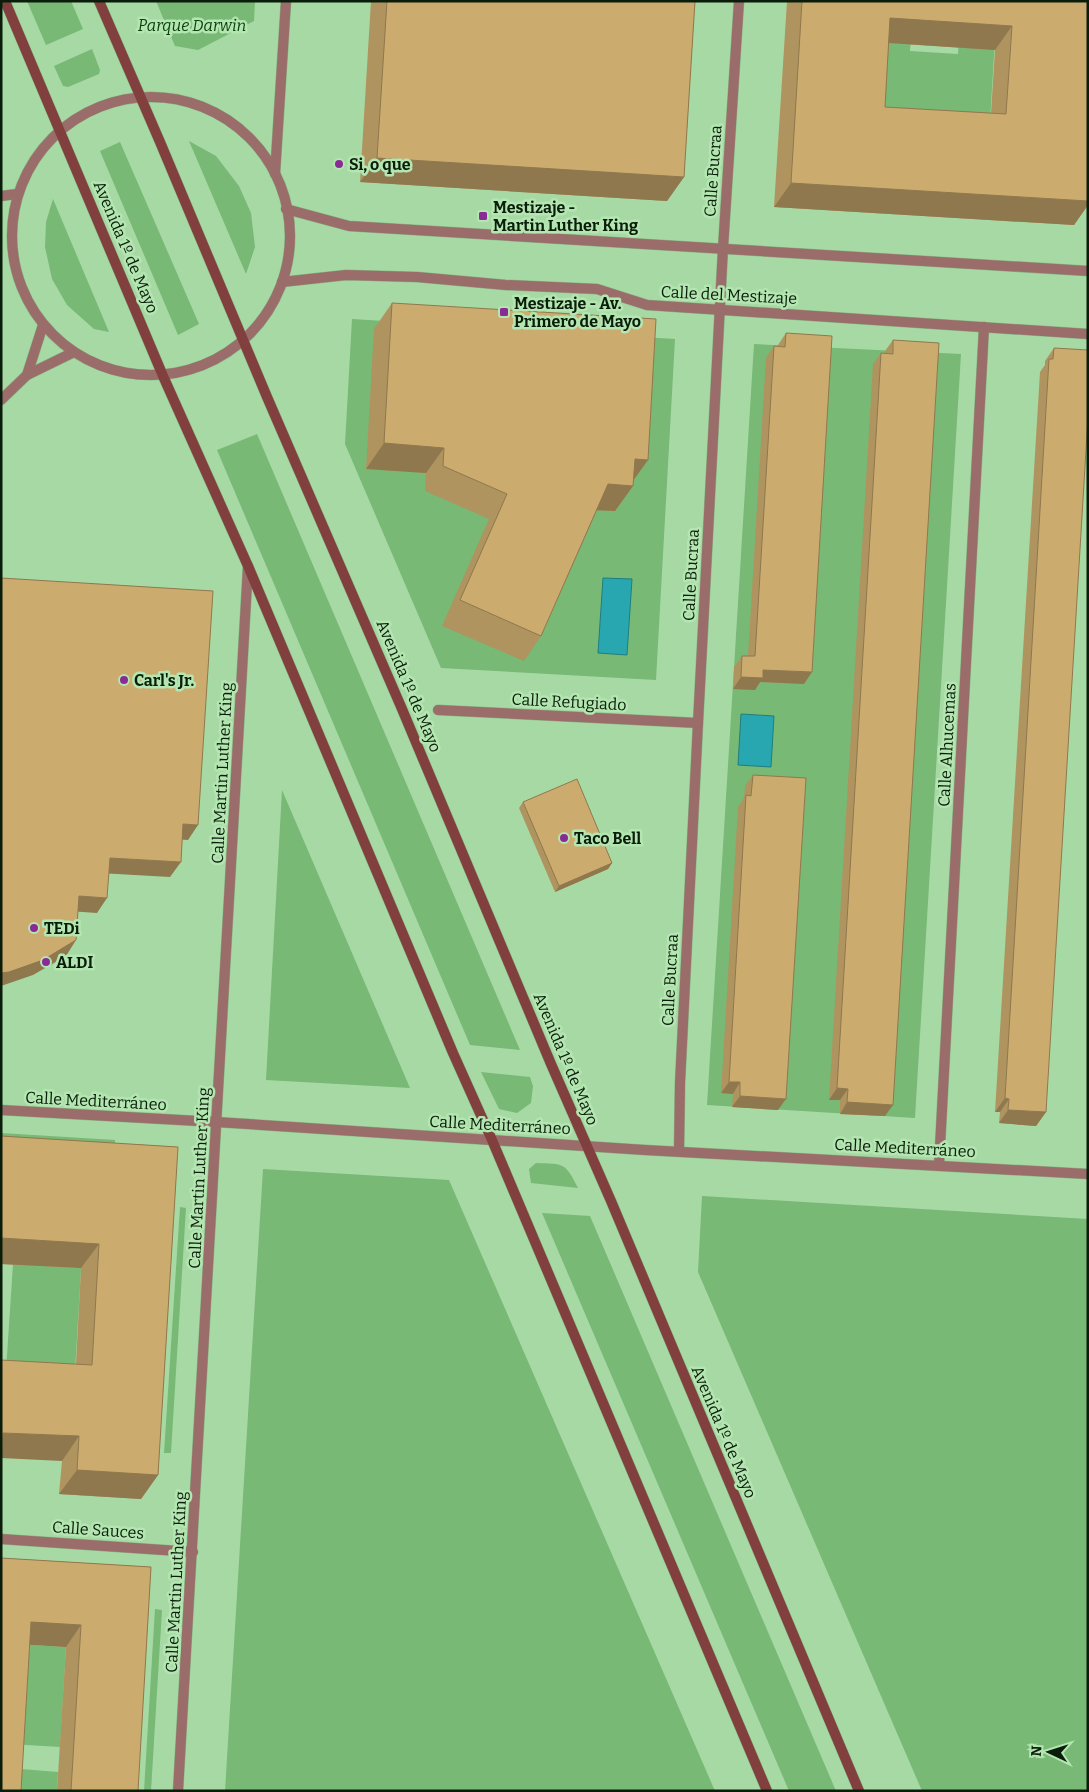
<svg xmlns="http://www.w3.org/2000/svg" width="1089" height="1792" font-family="Bitter,serif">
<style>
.green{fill:#78b975}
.water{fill:#28a7b1;stroke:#1f7e7f}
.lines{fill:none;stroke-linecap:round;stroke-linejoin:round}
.street-casing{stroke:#8bb788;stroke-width:11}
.secondary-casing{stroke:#8bb788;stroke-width:11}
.street{stroke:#9b6d6a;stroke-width:10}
.secondary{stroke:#81403e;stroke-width:10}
.wall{fill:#af945f;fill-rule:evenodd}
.shaded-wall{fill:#8f784d}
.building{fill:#ccac6e;stroke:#8f784d;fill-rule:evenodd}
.poi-dot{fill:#8a2b95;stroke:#b4e6b1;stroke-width:2}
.labels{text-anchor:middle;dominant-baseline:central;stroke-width:5;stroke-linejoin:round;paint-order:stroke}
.park-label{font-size:16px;font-style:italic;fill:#0a3f0c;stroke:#b4e6b1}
.poi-label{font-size:16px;font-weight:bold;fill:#0a1d0a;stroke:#b4e6b1;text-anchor:start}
.street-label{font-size:16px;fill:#0a1d0a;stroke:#b4e6b1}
</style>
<rect width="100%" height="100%" fill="#a7d9a4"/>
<g class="green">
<polygon points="27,1 71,1 83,29 46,45"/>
<polygon points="156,1 255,1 254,21 198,50 175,46"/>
<polygon points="876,16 912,19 910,51 958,54 960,21 996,23 989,137 869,130"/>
<polygon points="92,49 100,70 99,74 68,87 63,86 54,66"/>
<polygon points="189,141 216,156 239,186 251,213 255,247 246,274"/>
<polygon points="120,142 199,324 178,335 100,151"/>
<polygon points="53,199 109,332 94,329 67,305 52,279 45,247 46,222"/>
<polygon points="352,319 675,339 656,680 441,668 345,444"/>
<polygon points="754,344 961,354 915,1118 707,1105"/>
<polygon points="257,434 520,1050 470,1045 217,450"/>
<polygon points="282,790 410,1088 266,1080"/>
<polygon points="481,1072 530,1077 533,1086 531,1103 517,1113 499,1109"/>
<polygon points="1,1133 115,1140 115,1149 1,1142"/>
<path d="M536,1163C564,1164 565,1162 578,1188L531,1183L529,1169Z"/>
<polygon points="263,1169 449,1180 715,1791 225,1791"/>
<polygon points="702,1196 1088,1219 1088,1791 922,1791 698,1272"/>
<polygon points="180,1207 186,1208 171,1453 164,1453"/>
<polygon points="542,1213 590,1216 836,1791 789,1791"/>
<polygon points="13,1264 81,1268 74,1390 5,1386"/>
<polygon points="155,1609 162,1610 151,1791 144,1791"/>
<polygon points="16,1644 66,1647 60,1747 10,1744"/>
<polygon points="9,1768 58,1772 57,1791 7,1791"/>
</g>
<g class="water">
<polygon points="603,578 632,579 627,655 598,653"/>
<polygon points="741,714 774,716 771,767 738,765"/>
</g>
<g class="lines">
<g class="street-casing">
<g id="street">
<circle cx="151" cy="236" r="139"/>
<polyline points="275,174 286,1"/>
<polyline points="1,196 17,194"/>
<polyline points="286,209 349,226 1088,271"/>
<polyline points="282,282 346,275 417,277 506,285 597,289 647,305 1088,334"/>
<polyline points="27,375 43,325"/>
<polyline points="1,400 27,375 72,353"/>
<polyline points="438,710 698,723"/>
<polyline points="1,1110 216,1122 645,1150 1088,1174"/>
<polyline points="679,1151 680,1083 698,723 723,248 739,1"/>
<polyline points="939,1165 984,327"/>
<polyline points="1,1539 193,1552"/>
<polyline points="178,1791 248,566"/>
</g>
</g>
<g class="secondary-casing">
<g id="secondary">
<polyline points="5,1 163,376 248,566 453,1053 492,1140 767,1791"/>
<polyline points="99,1 160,142 267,397 402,709 551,1064 611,1201 859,1791"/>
</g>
</g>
<use href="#street" class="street"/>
<use href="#secondary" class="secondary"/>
</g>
<g class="wall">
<polygon points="371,1 695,1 684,177 667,201 360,182"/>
<path d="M787,1H1088V205L1074,225L774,207ZM889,43L995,50L991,113L885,107Z"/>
<polygon points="392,303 648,460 633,480 633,486 615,511 597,510 541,636 524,661 442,626 489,519 425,491 426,473 366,469 374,329"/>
<polygon points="786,333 804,684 760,682 755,690 733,689 734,667 742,656 748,656 766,358 774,346 778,347 778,345"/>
<polygon points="893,340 885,1116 840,1114 840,1100 829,1100 873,364 881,353 885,353 885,351"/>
<polygon points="1054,348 1046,1112 1036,1126 999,1123 1000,1112 995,1112 1040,372 1045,365 1045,361"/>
<polygon points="753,775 778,1110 732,1107 733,1094 721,1093 738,807 744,798 745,786"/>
<polygon points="523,802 612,863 608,869 555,892 519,808"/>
<polygon points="1,1136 178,1147 158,1475 141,1499 59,1494 62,1461 76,1364 81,1268 1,1264"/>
<polygon points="1,1558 151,1567 138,1791 57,1791 66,1647 30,1644"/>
</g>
<g class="shaded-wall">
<polygon points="890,18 1012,26 995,50 874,42"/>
<polygon points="377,158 684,177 667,201 360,182"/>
<polygon points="791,183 1088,201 1088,205 1074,225 774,207"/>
<polygon points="384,443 444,448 426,473 366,469"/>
<polygon points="635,459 648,460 630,485"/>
<polygon points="608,484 633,486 615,511 590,510"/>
<polygon points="763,670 812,672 804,684 760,682 755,690 733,689 741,677"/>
<polygon points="183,824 198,825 188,840 172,839"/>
<polygon points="110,858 181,862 170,877 99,873"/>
<polygon points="612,863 608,869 555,892 559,886"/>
<polygon points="79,896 107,898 97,913 68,911"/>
<polygon points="76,940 66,956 33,975 1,986 1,973"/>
<polygon points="729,1082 740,1082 733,1094 721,1093"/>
<polygon points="837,1088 848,1089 840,1100 829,1100"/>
<polygon points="740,1096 786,1099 778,1110 732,1107"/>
<polygon points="1005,1098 1009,1099 1000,1112 995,1112"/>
<polygon points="847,1102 893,1105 885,1116 840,1114"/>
<polygon points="1008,1110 1046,1112 1036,1126 999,1123"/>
<polygon points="1,1238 99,1244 81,1268 1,1264"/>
<polygon points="3,1433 79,1436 62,1461 1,1458"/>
<polygon points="77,1470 158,1475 141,1499 59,1494"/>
<polygon points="31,1622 81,1625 66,1647 16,1644"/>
</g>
<g class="building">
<polygon points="387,1 695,1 684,177 377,158"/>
<path d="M802,1H1088V201L791,183ZM890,18L1012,26L1006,114L885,107Z"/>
<polygon points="392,303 656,319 648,460 635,459 633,486 608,484 541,636 460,600 507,494 443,466 444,448 384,443"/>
<polygon points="786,333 832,336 812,672 763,670 763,678 741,677 742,656 755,656 774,346 785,347"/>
<polygon points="893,340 939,343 893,1105 847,1102 848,1089 837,1088 881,353 893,354"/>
<polygon points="1054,348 1088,350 1088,417 1046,1112 1008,1110 1009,1099 1005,1098 1049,359 1053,359"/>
<polygon points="1,578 213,591 198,825 183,824 181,862 110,858 107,898 79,896 76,940 43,960 9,972 1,973"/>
<polygon points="753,775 806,778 786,1099 740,1096 740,1082 729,1082 746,795 751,796"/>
<polygon points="577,779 612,863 559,886 523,802"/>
<polygon points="1,1136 178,1147 158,1475 77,1470 79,1436 3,1433 1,1455 1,1360 92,1365 99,1244 1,1238"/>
<polygon points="1,1558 151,1567 138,1791 71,1791 81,1625 31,1622 21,1791 1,1791"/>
</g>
<g class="poi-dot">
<circle cx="339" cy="164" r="5"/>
<rect x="478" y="211" width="10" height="10" rx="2.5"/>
<rect x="499" y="307" width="10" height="10" rx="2.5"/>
<circle cx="124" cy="680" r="5"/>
<circle cx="564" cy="838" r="5"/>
<circle cx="34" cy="928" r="5"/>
<circle cx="46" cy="962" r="5"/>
</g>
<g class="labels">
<g class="park-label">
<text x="192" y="25">Parque Darwin</text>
</g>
<g class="poi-label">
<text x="349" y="164">Si, o que</text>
<text x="493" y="207">Mestizaje -<tspan x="493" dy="18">Martin Luther King</tspan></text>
<text x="514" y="303">Mestizaje - Av.<tspan x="514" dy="18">Primero de Mayo</tspan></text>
<text x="134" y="680">Carl's Jr.</text>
<text x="574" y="838">Taco Bell</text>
<text x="44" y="928">TEDi</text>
<text x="56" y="962">ALDI</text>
</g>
<g class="street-label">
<text transform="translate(713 171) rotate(-86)">Calle Bucraa</text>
<text transform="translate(126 247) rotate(67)">Avenida 1º de Mayo</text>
<text transform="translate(729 295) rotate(3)">Calle del Mestizaje</text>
<text transform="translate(691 575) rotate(-87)">Calle Bucraa</text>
<text transform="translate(409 686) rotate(67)">Avenida 1º de Mayo</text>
<text transform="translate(569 702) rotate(3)">Calle Refugiado</text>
<text transform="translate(947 745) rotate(-87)">Calle Alhucemas</text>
<text transform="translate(222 773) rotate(-87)">Calle Martin Luther King</text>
<text transform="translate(670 980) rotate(-87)">Calle Bucraa</text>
<text transform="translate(566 1059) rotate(67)">Avenida 1º de Mayo</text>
<text transform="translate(96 1101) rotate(3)">Calle Mediterráneo</text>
<text transform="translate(500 1125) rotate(3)">Calle Mediterráneo</text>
<text transform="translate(905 1148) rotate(3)">Calle Mediterráneo</text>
<text transform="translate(199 1178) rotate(-87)">Calle Martin Luther King</text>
<text transform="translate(724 1432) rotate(67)">Avenida 1º de Mayo</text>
<text transform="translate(98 1530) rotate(4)">Calle Sauces</text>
<text transform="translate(176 1582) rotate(-87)">Calle Martin Luther King</text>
</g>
</g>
<rect width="1089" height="1792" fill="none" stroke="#0a1d0a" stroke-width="5"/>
<g transform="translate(1049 1752) rotate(274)" stroke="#b4e6b1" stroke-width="4" paint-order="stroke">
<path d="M0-4L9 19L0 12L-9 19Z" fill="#0a1d0a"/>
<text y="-8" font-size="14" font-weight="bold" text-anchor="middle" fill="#0a1d0a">N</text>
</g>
</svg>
